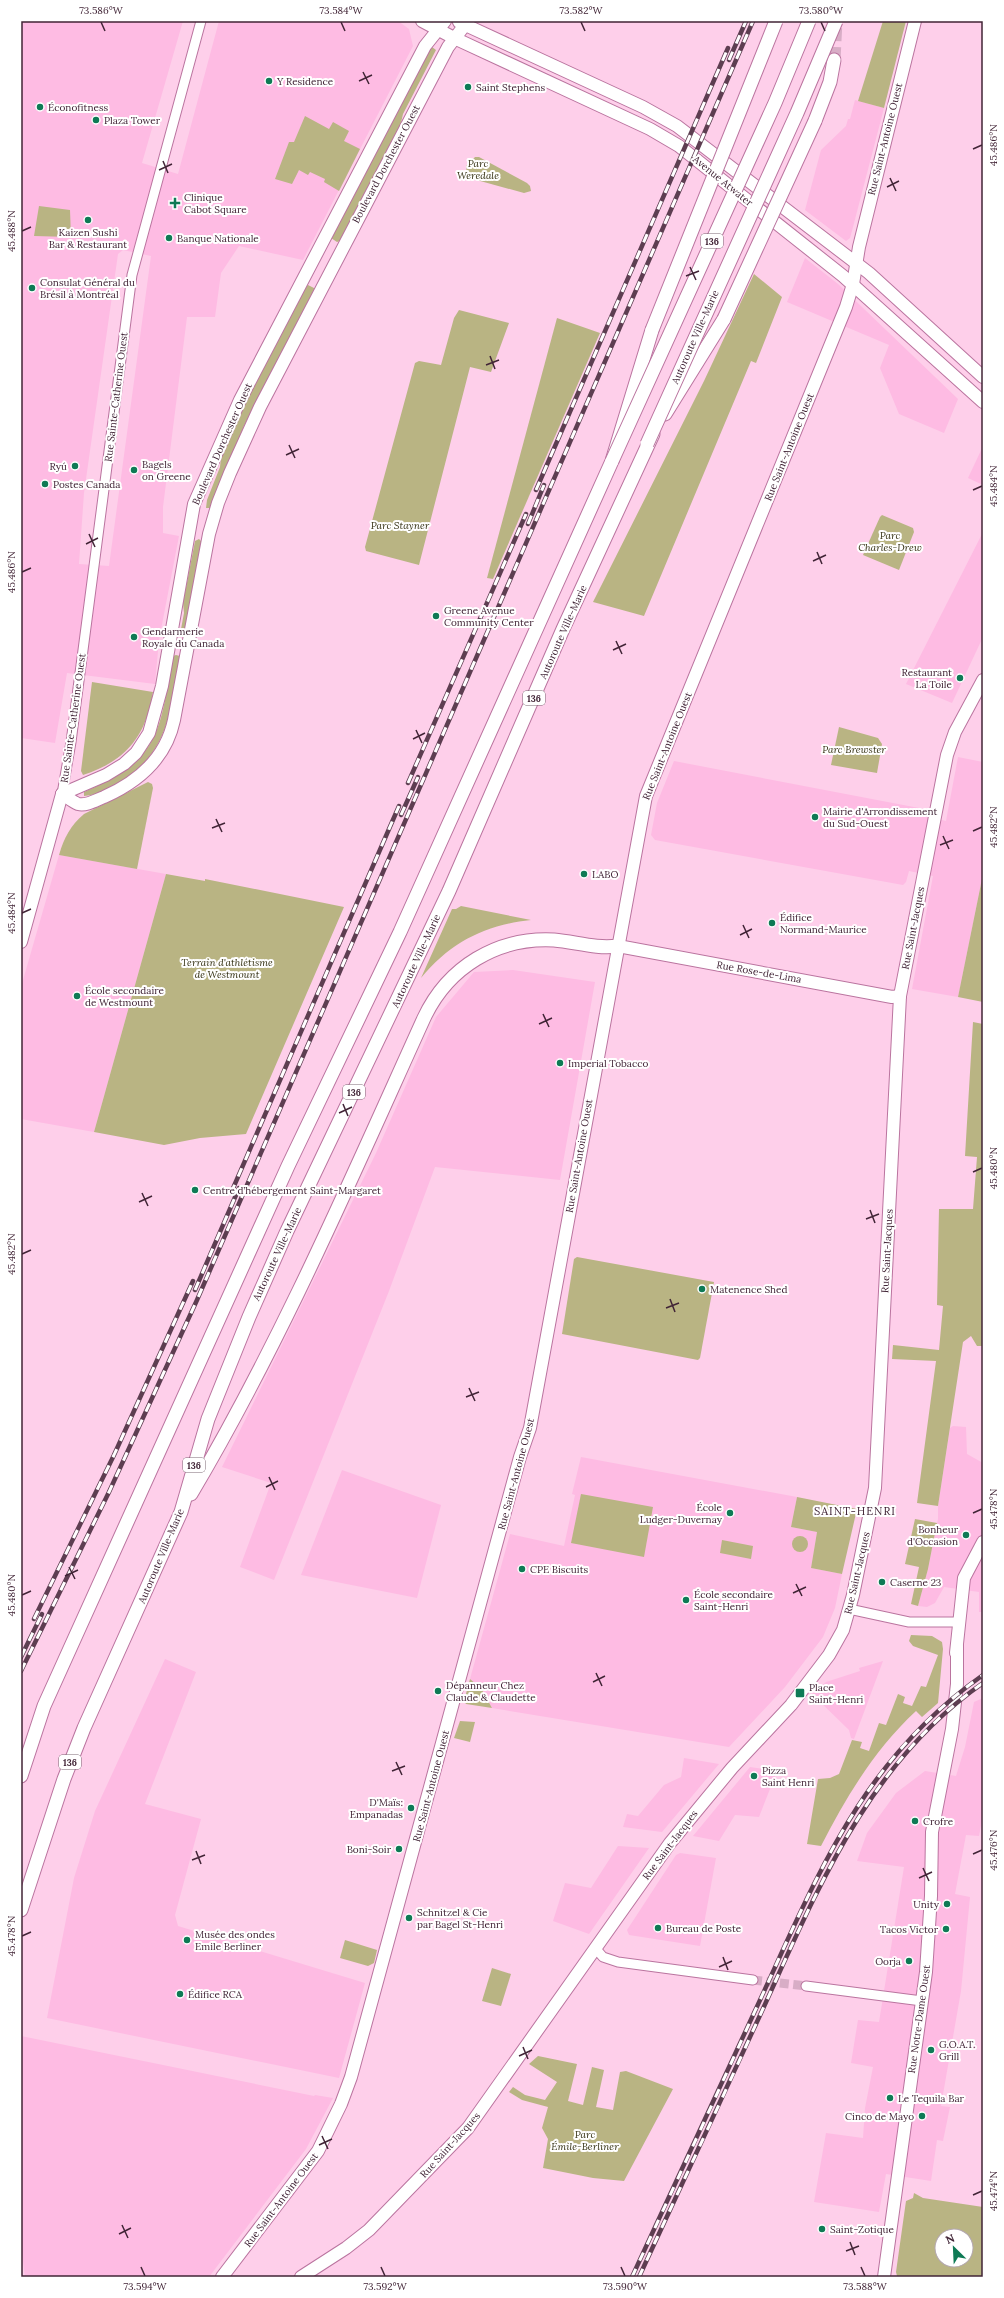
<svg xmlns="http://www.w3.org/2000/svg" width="1004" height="2298" font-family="Lora,serif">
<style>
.built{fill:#febbe3;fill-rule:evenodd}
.green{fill:#b9b483;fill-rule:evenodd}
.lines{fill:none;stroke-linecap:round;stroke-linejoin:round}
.minor-tunnel{stroke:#d8adc6;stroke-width:9;stroke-dasharray:9 4.5;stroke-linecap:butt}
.highway-tunnel{stroke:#d8adc6;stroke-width:13;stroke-dasharray:13 6;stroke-linecap:butt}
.minor-casing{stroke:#ba749f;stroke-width:11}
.major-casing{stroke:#ba749f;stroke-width:14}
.highway-casing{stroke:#ba749f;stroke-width:15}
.minor{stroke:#fff;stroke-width:9}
.major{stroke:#fff;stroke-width:12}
.highway{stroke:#fff;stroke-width:13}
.rail-casing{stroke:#5d3e51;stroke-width:4.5}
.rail{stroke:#fff;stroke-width:3;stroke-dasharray:9;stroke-linecap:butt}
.highway-bridge-casing{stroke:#ba749f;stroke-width:15;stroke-linecap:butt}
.highway-bridge{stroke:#fff;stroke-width:13}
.ticks{fill:none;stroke:#412436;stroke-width:1.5}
.poi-dot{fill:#0e7a55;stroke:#fff;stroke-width:1.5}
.labels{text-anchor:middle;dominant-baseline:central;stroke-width:4;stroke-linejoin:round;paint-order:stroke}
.shield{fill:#fff;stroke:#7a6672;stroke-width:1}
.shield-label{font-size:9px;font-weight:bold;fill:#412436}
.poi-label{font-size:10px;fill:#412436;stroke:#fff;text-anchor:start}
.street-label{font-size:10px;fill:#412436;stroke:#fff}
.park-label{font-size:10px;font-style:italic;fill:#353214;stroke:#fff}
.neighbourhood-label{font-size:11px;letter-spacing:1px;fill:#412436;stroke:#fff}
.neatline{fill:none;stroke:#412436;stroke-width:1.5}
.ticks-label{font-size:10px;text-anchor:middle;fill:#412436}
</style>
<rect width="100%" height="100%" fill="#fecfea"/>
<g class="built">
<path d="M23,21H183L142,163L178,174L219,21H398L409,29L413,46L303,260L239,246L221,273L215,317H187L163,507V533L179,536L159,640L155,684L67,673L55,743L21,738V27ZM123,250L151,256L109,566L79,564L84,493L118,254Z"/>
<polygon points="855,100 884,108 853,227 850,238 846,241 805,210 821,150 846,126 848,119 850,119"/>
<polygon points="805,258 838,284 958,399 944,433 899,414 880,368 889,345 787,302"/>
<polygon points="983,446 983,485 968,478"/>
<polygon points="983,532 983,637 952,703 906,684"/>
<polygon points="958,757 983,762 983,874 958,997 912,989 933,876 909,871 906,882 903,885 655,840 651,835 657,803 674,761 919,808 918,814 946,821"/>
<polygon points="59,855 166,874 94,1132 21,1119 21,987"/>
<polygon points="513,970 595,982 560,1180 435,1167 389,1291 274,1580 240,1567 271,1483 222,1467 376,1153 436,1017 474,972"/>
<polygon points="953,1426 966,1427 967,1454 983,1463 983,1612 979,1612 979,1592 944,1587 935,1603 927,1607 918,1606 928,1569 938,1519 938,1506 950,1428"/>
<polygon points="581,1457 797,1497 791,1527 817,1532 811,1568 842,1574 835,1608 823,1637 785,1687 729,1747 492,1708 481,1688 470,1679 510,1534 564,1546 575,1495 572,1494"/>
<polygon points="342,1470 441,1505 417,1598 301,1575"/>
<polygon points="165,1659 196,1672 145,1804 201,1819 175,1915 178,1926 365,1983 339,2078 47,2018 74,1878 95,1811"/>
<polygon points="883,1661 854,1739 851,1738 849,1730 812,1694 826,1682 860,1671 859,1668"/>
<polygon points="983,1698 983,1815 979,1836 966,1835 955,1894 970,1897 961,1991 941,2106 950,2107 943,2141 937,2140 931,2181 886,2174 879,2212 814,2202 826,2133 863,2138 865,2108 873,2067 851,2063 858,2020 879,2022 904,1867 857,1861 867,1833 896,1793 925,1771 956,1776 965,1747 974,1702"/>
<polygon points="684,1758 719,1764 662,1832 623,1827 627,1814 638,1816 664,1785 681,1777"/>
<polygon points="750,1767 777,1771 759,1817 735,1815 719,1841 693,1836"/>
<polygon points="618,1846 649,1848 589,1934 553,1921 565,1883 591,1888"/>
<polygon points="680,1853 716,1858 700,1946 629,1935 627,1930 676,1855"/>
<polygon points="21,2036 314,2096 315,2095 333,2098 306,2149 209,2277 25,2277 21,2247"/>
</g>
<g class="green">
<polygon points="883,21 906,21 884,108 858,101"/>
<polygon points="432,47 436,50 403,114 400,127 340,241 337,242 331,238 430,48"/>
<polygon points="305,116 329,129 333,122 349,131 344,141 360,149 339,191 324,182 325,179 310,172 308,175 299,170 292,184 275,179 289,142 294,142"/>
<polygon points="475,157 479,157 527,183 530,186 531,191 524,193 473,179 467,174 466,166"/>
<polygon points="39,206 70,210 71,237 34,236"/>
<polygon points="754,274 782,297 756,363 751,361 644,616 593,602 704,381"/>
<polygon points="308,285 314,288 314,291 244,426 210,508 206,508 207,500 220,467 221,457 242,408 305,286"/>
<polygon points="459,310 509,323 491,372 470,367 419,565 366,551 365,547 415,363 419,361 441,365 454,318"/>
<polygon points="557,318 600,333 493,579 487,578"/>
<polygon points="882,515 913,528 914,532 899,570 863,555 880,517"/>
<polygon points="199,539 202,542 186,629 183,630 181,629 184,613 183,603 195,541"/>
<path d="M176,655L180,656C171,707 170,749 124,780C112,788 99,795 84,796V792C161,758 159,733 173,656Z"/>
<path d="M92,682L153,692C146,736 126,761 83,775L81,771Z"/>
<polygon points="839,727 878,738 882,744 877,773 831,765"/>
<path d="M148,782L152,784L153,788L137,869L59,855C64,838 70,826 84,814Z"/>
<polygon points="166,874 205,881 205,879 344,907 246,1134 200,1138 164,1145 94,1132"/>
<polygon points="983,874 983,1002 958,997"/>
<path d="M461,906L531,920C485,925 451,942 421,978L452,909H456Z"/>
<polygon points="973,1022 983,1024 983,1353 983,1346 977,1346 971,1336 963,1342 938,1506 917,1503 936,1361 892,1359 893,1345 939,1350 943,1306 937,1305 939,1209 973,1209 977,1157 965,1156"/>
<polygon points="577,1257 714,1282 700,1358 698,1360 562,1334 574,1259"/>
<polygon points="581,1494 653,1507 644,1557 571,1543"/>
<polygon points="797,1497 857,1509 842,1574 811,1568 817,1532 791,1527"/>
<polygon points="915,1519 937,1523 928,1569 918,1606 911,1604 919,1567 905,1564"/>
<circle cx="800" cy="1544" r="8"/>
<polygon points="722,1540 753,1546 751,1559 720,1553"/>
<path d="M911,1635L932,1636L942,1642L943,1649L938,1703L922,1717L916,1711C875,1749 846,1797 821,1846L807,1844L818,1779L830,1778L839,1774L852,1740L862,1742L860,1748L869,1751L879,1723L886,1725L898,1694L905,1697L903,1703L912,1706L921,1686L926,1687L938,1655L913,1646L909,1641Z"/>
<polygon points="470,1679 481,1688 492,1708 466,1704 464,1701"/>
<polygon points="460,1721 475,1722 470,1742 454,1738"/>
<polygon points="345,1940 377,1950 374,1963 368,1966 340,1958"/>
<polygon points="492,1968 511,1974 501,2006 482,2001"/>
<polygon points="538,2056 577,2064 568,2101 583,2105 592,2067 604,2070 596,2107 613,2110 620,2072 626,2071 673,2089 624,2181 593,2178 543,2168 548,2139 542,2128 548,2107 522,2100 509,2092 513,2087 525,2095 545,2100 557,2082 529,2064"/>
<path d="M914,2193L923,2198L983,2207V2277L897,2276L896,2272L906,2201L913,2198ZM942,2236H966V2260H942Z"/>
</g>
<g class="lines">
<polyline class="minor-tunnel" points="753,1980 806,1986"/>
<polyline class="highway-tunnel" points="834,60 836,21"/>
<g class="minor-casing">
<g id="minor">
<polyline points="62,794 71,742 132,275 201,21"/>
<polyline points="849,1609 909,1622 960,1622"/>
<polyline points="596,1949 603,1957 618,1962 753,1980"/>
<polyline points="806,1986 922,2001"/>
</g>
</g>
<g class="major-casing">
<g id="major">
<polyline points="422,21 454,38 650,129 679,146 843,276 983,402"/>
<polyline points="459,22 643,107 677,126 869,273 983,377"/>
<path d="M62,794C67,797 73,802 78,804C87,806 96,800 104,797C138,782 166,758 174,720L209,534L218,503L230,473L260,407L448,47L468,21"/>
<polyline points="62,794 106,775 124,764 136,753 149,733 162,686 194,504 240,400 425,46 445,21"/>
<polyline points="21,942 62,794"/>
<polyline points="618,946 892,997 900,996"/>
<polyline points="956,1653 964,1578 983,1542"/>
<polyline points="222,2277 318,2151 341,2104 351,2077 520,1457 530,1428 646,796 846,307 853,284 859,247 915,21"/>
<polyline points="301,2277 346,2248 369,2230 468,2128 670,1843 732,1768 791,1705 829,1655 843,1630 853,1595 875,1488 900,996 947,755 955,732 983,680"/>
<polyline points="884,2277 926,1972 931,1896 932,1832 952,1729 957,1684 957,1646"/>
</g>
</g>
<g class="highway-casing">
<g id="highway">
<polyline points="815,121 830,82 834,60"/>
<polyline points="665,414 724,319"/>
<path d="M191,1494C281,1342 351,1179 424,1018C448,967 497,937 554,940C576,942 596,949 618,946"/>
<polyline points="21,1776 44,1706 288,1166 400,932 612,461 652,330"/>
<polyline points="21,1910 64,1779 84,1728 181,1512 208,1419 249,1317 287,1231 449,891 563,629 653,434"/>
</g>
</g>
<use href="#minor" class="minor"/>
<use href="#major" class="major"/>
<use href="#highway" class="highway"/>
<g class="rail-casing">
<g id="rail">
<polyline points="729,60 746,21"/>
<polyline points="536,490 728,48"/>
<polyline points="528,524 544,485"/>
<polyline points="408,783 526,514"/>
<polyline points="401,815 418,777"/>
<polyline points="231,1193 399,806"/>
<polyline points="195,1290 239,1188"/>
<polyline points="34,1619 114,1455 193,1281"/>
<polyline points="21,1657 42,1614"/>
<polyline points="21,1671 109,1492 197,1300 753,21"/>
<path d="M632,2277C673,2189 714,2101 754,2013C816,1880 858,1763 983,1675"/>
<path d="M639,2277C678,2192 718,2108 756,2024C815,1896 864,1766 983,1683"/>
</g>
</g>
<use href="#rail" class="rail"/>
<g class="highway-bridge-casing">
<g id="highway-bridge">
<polyline points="724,319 815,121"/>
<polyline points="652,330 776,21"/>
<polyline points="647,444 797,113 836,21"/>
<polyline points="612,461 775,103 809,21"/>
</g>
</g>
<use href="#highway-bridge" class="highway-bridge"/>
</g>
<path class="ticks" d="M101,22L105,31M341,22L345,31M581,22L585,31M821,22L825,31M363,72L369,84M359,81L372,75M973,149L982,145M163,161L168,173M159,170L172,164M890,178L896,191M887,187L899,181M22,231L31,227M690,267L696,280M686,276L699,271M490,356L495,369M486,365L499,360M289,445L295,458M286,455L299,449M973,490L982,486M89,534L95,547M86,544L98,538M817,552L822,564M813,561L826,555M22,572L31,568M616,641L622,654M613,650L626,644M416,730L422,743M413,739L425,733M216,819L222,832M212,828L225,823M973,831L982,827M943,836L949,849M940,845L953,840M22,913L31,909M743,925L749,938M740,935L752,929M543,1014L549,1027M539,1024L552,1018M343,1104L348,1116M339,1113L352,1107M973,1172L982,1168M142,1193L148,1206M139,1202L152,1196M870,1210L875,1223M866,1219L879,1214M22,1254L31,1250M670,1299L675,1312M666,1308L679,1303M469,1388L475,1401M466,1397L479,1392M269,1477L275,1490M266,1487L278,1481M973,1513L982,1509M69,1567L75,1579M65,1576L78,1570M796,1584L802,1596M793,1593L806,1587M22,1595L31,1591M596,1673L602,1686M593,1682L605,1676M396,1762L402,1775M392,1771L405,1766M196,1851L201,1864M973,1854L982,1850M192,1860L205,1855M923,1868L929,1881M919,1878L932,1872M22,1936L31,1932M723,1957L728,1970M719,1967L732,1961M523,2047L528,2059M519,2056L532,2050M322,2136L328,2149M319,2145L332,2139M973,2195L982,2191M122,2225L128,2238M119,2234L131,2228M850,2242L855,2255M846,2251L859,2246M141,2267L145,2276M381,2267L385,2276M621,2267L625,2276M861,2267L865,2276"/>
<g class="poi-dot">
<circle cx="269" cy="81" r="4"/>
<circle cx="468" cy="87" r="4"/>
<circle cx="40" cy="107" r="4"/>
<circle cx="96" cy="120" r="4"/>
<path d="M173 197h4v4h4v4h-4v4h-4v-4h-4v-4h4z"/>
<circle cx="88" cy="220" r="4"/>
<circle cx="169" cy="238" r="4"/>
<circle cx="32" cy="288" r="4"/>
<circle cx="75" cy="466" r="4"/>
<circle cx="134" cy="470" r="4"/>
<circle cx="45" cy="484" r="4"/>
<circle cx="436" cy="616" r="4"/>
<circle cx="134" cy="637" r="4"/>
<circle cx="960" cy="678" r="4"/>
<circle cx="815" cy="817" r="4"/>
<circle cx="584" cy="874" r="4"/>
<circle cx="772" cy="923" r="4"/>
<circle cx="77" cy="996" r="4"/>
<circle cx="560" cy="1063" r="4"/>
<circle cx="195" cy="1190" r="4"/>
<circle cx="702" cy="1289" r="4"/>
<circle cx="730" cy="1513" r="4"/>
<circle cx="966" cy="1535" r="4"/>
<circle cx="522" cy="1569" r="4"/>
<circle cx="882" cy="1582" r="4"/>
<circle cx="686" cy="1600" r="4"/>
<circle cx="438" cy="1691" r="4"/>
<rect x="795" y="1688" width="10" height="10" rx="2"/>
<circle cx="754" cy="1776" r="4"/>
<circle cx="411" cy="1808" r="4"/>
<circle cx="915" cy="1821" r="4"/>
<circle cx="399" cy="1849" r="4"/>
<circle cx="947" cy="1904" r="4"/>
<circle cx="409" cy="1918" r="4"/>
<circle cx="658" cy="1928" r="4"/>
<circle cx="946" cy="1929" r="4"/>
<circle cx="187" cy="1940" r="4"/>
<circle cx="909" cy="1961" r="4"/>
<circle cx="180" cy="1994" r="4"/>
<circle cx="931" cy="2050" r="4"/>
<circle cx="890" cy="2098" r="4"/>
<circle cx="922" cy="2116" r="4"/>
<circle cx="822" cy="2229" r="4"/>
</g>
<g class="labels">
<g class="shield">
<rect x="701" y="234" width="22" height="14" rx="3"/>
<rect x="523" y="691" width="22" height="14" rx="3"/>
<rect x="343" y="1085" width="22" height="14" rx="3"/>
<rect x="183" y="1458" width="22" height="14" rx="3"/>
<rect x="59" y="1755" width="22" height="14" rx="3"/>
</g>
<g class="shield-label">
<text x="712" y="241">136</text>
<text x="534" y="698">136</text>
<text x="354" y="1092">136</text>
<text x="194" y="1465">136</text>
<text x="70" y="1762">136</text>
</g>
<g class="poi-label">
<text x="277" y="81">Y Residence</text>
<text x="476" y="87">Saint Stephens</text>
<text x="48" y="107">Éconofitness</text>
<text x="104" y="120">Plaza Tower</text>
<text x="184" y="197">Clinique<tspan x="184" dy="12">Cabot Square</tspan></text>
<text x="88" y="232" text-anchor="middle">Kaizen Sushi<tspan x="88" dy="12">Bar &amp; Restaurant</tspan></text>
<text x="177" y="238">Banque Nationale</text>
<text x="40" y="282">Consulat Général du<tspan x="40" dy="12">Brésil à Montréal</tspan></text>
<text x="142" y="464">Bagels<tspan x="142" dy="12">on Greene</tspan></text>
<text x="67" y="466" text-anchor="end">Ryú</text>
<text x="53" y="484">Postes Canada</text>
<text x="444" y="610">Greene Avenue<tspan x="444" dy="12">Community Center</tspan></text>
<text x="142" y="631">Gendarmerie<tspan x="142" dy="12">Royale du Canada</tspan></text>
<text x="952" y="672" text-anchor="end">Restaurant<tspan x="952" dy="12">La Toile</tspan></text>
<text x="823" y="811">Mairie d'Arrondissement<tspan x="823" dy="12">du Sud-Ouest</tspan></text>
<text x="592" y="874">LABO</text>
<text x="780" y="917">Édifice<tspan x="780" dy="12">Normand-Maurice</tspan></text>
<text x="85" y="990">École secondaire<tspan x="85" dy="12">de Westmount</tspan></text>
<text x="568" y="1063">Imperial Tobacco</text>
<text x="203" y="1190">Centre d’hébergement Saint-Margaret</text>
<text x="710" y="1289">Matenence Shed</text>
<text x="722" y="1507" text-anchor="end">École<tspan x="722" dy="12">Ludger-Duvernay</tspan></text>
<text x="958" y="1529" text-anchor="end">Bonheur<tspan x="958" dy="12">d'Occasion</tspan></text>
<text x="530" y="1569">CPE Biscuits</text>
<text x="890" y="1582">Caserne 23</text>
<text x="694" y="1594">École secondaire<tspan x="694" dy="12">Saint-Henri</tspan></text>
<text x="446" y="1685">Dépanneur Chez<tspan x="446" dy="12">Claude &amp; Claudette</tspan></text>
<text x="809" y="1687">Place<tspan x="809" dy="12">Saint-Henri</tspan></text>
<text x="762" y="1770">Pizza<tspan x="762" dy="12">Saint Henri</tspan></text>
<text x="403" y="1802" text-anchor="end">D'Maïs:<tspan x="403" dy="12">Empanadas</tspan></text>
<text x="923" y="1821">Crofre</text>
<text x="391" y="1849" text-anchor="end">Boni-Soir</text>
<text x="939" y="1904" text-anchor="end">Unity</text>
<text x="417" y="1912">Schnitzel &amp; Cie<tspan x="417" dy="12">par Bagel St-Henri</tspan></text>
<text x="666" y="1928">Bureau de Poste</text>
<text x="938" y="1929" text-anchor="end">Tacos Victor</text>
<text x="195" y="1934">Musée des ondes<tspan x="195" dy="12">Emile Berliner</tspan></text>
<text x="901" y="1961" text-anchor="end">Oorja</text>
<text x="188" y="1994">Édifice RCA</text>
<text x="939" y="2044">G.O.A.T.<tspan x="939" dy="12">Grill</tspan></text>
<text x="898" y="2098">Le Tequila Bar</text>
<text x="914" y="2116" text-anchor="end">Cinco de Mayo</text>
<text x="830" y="2229">Saint-Zotique</text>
</g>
<g class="street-label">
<text transform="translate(885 139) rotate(-76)">Rue Saint-Antoine Ouest</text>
<text transform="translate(386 164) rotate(-62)">Boulevard Dorchester Ouest</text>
<text transform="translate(723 181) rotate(39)">Avenue Atwater</text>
<text transform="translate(695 337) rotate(-66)">Autoroute Ville-Marie</text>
<text transform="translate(116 397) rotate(-83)">Rue Sainte-Catherine Ouest</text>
<text transform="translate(222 444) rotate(-66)">Boulevard Dorchester Ouest</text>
<text transform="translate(789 447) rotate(-68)">Rue Saint-Antoine Ouest</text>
<text transform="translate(563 632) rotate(-66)">Autoroute Ville-Marie</text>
<text transform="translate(73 718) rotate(-82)">Rue Sainte-Catherine Ouest</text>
<text transform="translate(667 746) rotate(-68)">Rue Saint-Antoine Ouest</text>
<text transform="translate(913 928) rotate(-79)">Rue Saint-Jacques</text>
<text transform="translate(416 961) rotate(-65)">Autoroute Ville-Marie</text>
<text transform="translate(759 972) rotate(10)">Rue Rose-de-Lima</text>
<text transform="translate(579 1156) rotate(-80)">Rue Saint-Antoine Ouest</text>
<text transform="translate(887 1251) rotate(-87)">Rue Saint-Jacques</text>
<text transform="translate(277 1254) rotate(-65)">Autoroute Ville-Marie</text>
<text transform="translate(516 1474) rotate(-75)">Rue Saint-Antoine Ouest</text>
<text transform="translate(161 1556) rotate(-67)">Autoroute Ville-Marie</text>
<text transform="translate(857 1573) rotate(-77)">Rue Saint-Jacques</text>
<text transform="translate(431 1786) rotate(-75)">Rue Saint-Antoine Ouest</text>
<text transform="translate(670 1845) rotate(-53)">Rue Saint-Jacques</text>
<text transform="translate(919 2019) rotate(-82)">Rue Notre-Dame Ouest</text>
<text transform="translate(450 2145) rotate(-48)">Rue Saint-Jacques</text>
<text transform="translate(281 2200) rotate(-53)">Rue Saint-Antoine Ouest</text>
</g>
<g class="park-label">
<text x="478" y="163">Parc<tspan x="478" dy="12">Weredale</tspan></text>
<text x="400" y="525">Parc Stayner</text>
<text x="890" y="535">Parc<tspan x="890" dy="12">Charles-Drew</tspan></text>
<text x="854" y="749">Parc Brewster</text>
<text x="227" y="962">Terrain d'athlétisme<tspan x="227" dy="12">de Westmount</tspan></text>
<text x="585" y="2134">Parc<tspan x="585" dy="12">Émile-Berliner</tspan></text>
</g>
<g class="neighbourhood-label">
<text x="855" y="1511">SAINT-HENRI</text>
</g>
</g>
<rect width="1004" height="2298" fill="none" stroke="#ffffff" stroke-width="44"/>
<g transform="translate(954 2248) rotate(336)"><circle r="19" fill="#ffffff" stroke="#b3a7af"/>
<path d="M0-3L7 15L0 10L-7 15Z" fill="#0e7a55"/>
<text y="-6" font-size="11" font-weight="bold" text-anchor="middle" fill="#412436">N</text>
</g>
<rect x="22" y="22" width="960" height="2254" class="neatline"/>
<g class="ticks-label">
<text x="101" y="14">73.586°W</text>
<text x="341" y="14">73.584°W</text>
<text x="581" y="14">73.582°W</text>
<text x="821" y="14">73.580°W</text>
<text transform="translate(993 145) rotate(-90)" y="4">45.486°N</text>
<text transform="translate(11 231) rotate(-90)" y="4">45.488°N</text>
<text transform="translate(993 486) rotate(-90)" y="4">45.484°N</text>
<text transform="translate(11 572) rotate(-90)" y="4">45.486°N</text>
<text transform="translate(993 827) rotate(-90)" y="4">45.482°N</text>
<text transform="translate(11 913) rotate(-90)" y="4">45.484°N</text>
<text transform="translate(993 1168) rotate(-90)" y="4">45.480°N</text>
<text transform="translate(11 1254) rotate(-90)" y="4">45.482°N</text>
<text transform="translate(993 1509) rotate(-90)" y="4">45.478°N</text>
<text transform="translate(11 1595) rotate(-90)" y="4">45.480°N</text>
<text transform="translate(993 1850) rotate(-90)" y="4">45.476°N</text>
<text transform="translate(11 1936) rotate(-90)" y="4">45.478°N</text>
<text transform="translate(993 2191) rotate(-90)" y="4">45.474°N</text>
<text x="145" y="2290">73.594°W</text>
<text x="385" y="2290">73.592°W</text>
<text x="625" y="2290">73.590°W</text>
<text x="865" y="2290">73.588°W</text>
</g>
</svg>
